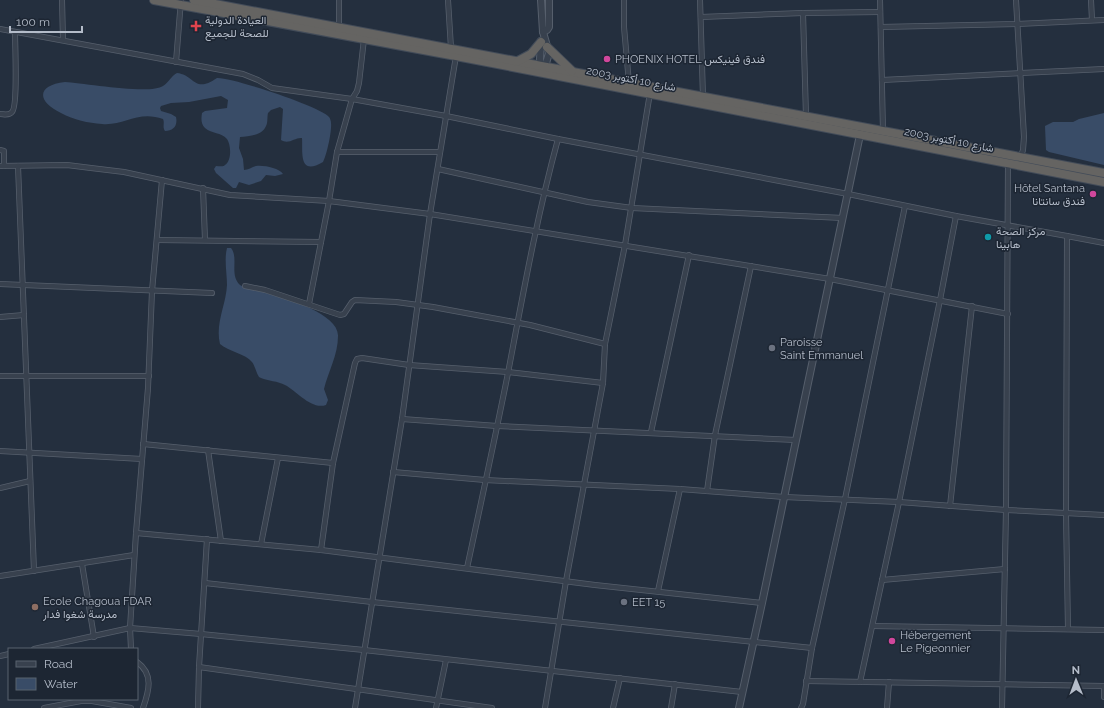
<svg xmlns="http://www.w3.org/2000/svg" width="1104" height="708" font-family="Raleway,Vazirmatn,sans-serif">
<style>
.water{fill:#394c67}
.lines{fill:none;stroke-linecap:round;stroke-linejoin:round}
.minor-casing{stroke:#565f6c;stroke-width:6}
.tertiary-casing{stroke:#565f6c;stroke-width:8}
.trunk-casing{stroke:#434c59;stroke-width:10}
.minor{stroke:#38414e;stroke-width:4.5}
.tertiary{stroke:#38414e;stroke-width:6}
.trunk{stroke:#656462;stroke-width:8}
.health-dot{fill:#e0444e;stroke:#1d2633;stroke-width:1.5}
.hotel-dot{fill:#d1479c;stroke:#1d2633;stroke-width:1.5}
.culture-dot{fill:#0f9aa8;stroke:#1d2633;stroke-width:1.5}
.worship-dot{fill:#6b7280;stroke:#1d2633;stroke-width:1.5}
.education-dot{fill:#8d6e63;stroke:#1d2633;stroke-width:1.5}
.labels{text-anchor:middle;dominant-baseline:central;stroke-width:3;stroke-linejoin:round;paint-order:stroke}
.poi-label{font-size:11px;fill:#b4bcc9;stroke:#1d2633;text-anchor:start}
.street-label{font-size:11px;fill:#b4bcc9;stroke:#1d2633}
</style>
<rect width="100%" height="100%" fill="#242f3e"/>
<g class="water">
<path d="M177,73C195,75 194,94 217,78C231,77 322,107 329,117C330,118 331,121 331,123C332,130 327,155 323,162C298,177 303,151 302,138C295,137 289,145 281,140L283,109L280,107L271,110L268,113C267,117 268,123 266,126C262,136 248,136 240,137L239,148L243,159L244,170C248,170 252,167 256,166C264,165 279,168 283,174L275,176L266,175L261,181L249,185L239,182L236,188H233L216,173L214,169L216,166C219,166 224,167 225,165C232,160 231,145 227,139C221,132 212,134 205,128C201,124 201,119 202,113L205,111L227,108L228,100L221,96L189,102L171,103L161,106L160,108L161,111L171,114L176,117C178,126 173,131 165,131C162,127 165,123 163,119C138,110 124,126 102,124C88,123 74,120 61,113C36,101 37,85 65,82C84,83 150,95 163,86C169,82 171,76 177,73Z"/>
<polygon points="1104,113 1104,165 1049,152 1046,150 1045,126 1053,122 1073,122 1079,119"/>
<path d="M227,248H231C239,258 229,275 240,285C248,291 261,290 270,293C287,299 339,314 338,336C338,355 328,372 324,389L328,400L326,405C311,410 297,391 285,385C278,381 268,381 261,378L259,377C256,372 255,366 252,362C246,354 228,351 220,344C215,324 226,305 227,285C227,274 224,259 227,248Z"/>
</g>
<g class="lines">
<g class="minor-casing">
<g id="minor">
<polyline points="62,0 63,40"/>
<polyline points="339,0 339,28"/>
<polyline points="448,0 451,48"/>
<polyline points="624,0 624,27 629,83"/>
<polyline points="700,0 703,97"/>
<polyline points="880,0 883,131"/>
<polyline points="1016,0 1024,137 1023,150 1020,159"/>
<polyline points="1091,0 1092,20"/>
<polyline points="803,13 806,116"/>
<polyline points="701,17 803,13 880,12"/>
<polyline points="881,27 1017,24 1104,20"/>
<polyline points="0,29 243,74 258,80 272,88 352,99 446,116 558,139 848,194 956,216 1067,236"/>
<polyline points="176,62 181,0"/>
<polyline points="882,80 1104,69"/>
<path d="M0,114C4,114 9,116 12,112C18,106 15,44 15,32"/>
<polyline points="0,150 4,151 4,166"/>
<polyline points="337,152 440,152"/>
<polyline points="0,166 67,165 91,168 124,172 230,195 329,201 430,214 830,279 1008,314"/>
<polyline points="18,166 34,571"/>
<polyline points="438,169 588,202 632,208 843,218"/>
<polyline points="203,188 205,240"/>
<polyline points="157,240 321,242"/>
<polyline points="0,284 212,293"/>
<polyline points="245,286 265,290 340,315 344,314 352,302 355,300 396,302 433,307 530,325 605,344"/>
<polyline points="309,304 329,201 337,152 352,99 357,91 359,83 364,39"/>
<polyline points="0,317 24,315"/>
<polyline points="0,376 149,376"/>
<polyline points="402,419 497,426 796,440"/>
<polyline points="651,432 689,255"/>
<polyline points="143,444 333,463 321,550"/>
<polyline points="208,450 221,541"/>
<polyline points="0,451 142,459"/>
<polyline points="333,463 355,363 357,359 362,358 409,365 508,372 603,383"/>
<polyline points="393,472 485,480 680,489 784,497 899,502 1006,510 1104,515"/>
<polyline points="0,488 30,481"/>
<polyline points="707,491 715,435 751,266"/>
<polyline points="950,506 972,306"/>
<polyline points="136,533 321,550 595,585 762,603"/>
<polyline points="261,544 278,458"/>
<polyline points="82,564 94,637"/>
<path d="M467,568C481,503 495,438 508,373C523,294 537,216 558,139"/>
<polyline points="0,576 134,555"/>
<polyline points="882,580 1005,569"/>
<polyline points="205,583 372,602 812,648"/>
<polyline points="658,591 680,489"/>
<polyline points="873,626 1104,630"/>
<polyline points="1068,629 1066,514 1067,236 1104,243"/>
<polyline points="34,649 130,628 201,634 364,650 742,692"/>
<polyline points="131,649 130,628 136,533 148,388 152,291 162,180"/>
<polyline points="0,656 9,654"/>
<path d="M137,662C154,674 149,691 143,708"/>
<polyline points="199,667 492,708"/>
<polyline points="806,681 1104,686"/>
<polyline points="860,682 899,502 940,300 956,216"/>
<polyline points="1104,686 1104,697"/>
<polyline points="44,708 81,701 92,701 131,708"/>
<polyline points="198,708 199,667 207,539"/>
<polyline points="355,708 402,419 430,214 456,56"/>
<polyline points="436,708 446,660"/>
<polyline points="545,708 566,581 603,383 605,344 625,245 650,93"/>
<polyline points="613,708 620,678"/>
<polyline points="671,708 675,684"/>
<polyline points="801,708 803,704 812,648 845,499 905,206"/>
<polyline points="887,708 889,682"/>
<polyline points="1002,708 1006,510 1008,162"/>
</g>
</g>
<g class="tertiary-casing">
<g id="tertiary">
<polyline points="541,0 543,32 549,53 544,70"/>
<polyline points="543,32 547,30 549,27 549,0"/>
<polyline points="541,41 540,59 542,70"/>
<polyline points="739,708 762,603 861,130"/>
</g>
</g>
<g class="trunk-casing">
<g id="trunk">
<polyline points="154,0 456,56 1104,182"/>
<polyline points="194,0 1104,173"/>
<polyline points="547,47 572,71"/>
<polyline points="518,61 531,54 541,42"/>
</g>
</g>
<use href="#minor" class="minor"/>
<use href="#tertiary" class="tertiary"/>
<use href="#trunk" class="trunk"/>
</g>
<path class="health-dot" d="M194 20h4v4h4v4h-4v4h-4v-4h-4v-4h4z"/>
<g class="hotel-dot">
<circle cx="607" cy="59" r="4"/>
<circle cx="1093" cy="194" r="4"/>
<circle cx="892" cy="641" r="4"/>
</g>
<circle class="culture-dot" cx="988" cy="237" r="4"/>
<g class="worship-dot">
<circle cx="772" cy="348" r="4"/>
<circle cx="624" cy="602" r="4"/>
</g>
<circle class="education-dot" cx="35" cy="607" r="4"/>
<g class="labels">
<g class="poi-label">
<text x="205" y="20">العيادة الدولية<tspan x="205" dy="13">للصحة للجميع</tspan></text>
<text x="615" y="59">PHOENIX HOTEL فندق فينيكس</text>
<text x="1085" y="188" text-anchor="end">Hôtel Santana<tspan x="1085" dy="13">فندق سانتانا</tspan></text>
<text x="996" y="231">مركز الصحة<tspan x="996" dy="13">هابينا</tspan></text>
<text x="780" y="342">Paroisse<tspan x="780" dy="13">Saint Emmanuel</tspan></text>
<text x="43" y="601">Ecole Chagoua FDAR<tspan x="43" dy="13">مدرسة شغوا فدار</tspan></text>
<text x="632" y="602">EET 15</text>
<text x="900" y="635">Hébergement<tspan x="900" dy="13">Le Pigeonnier</tspan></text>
</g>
<g class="street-label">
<text transform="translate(631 79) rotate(11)">شارع 10 أكتوبر 2003</text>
<text transform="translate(949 140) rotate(11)">شارع 10 أكتوبر 2003</text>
</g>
</g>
<rect x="8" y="648" width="130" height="52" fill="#1d2633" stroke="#59626f"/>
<rect x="16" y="661" width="20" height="6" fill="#38414e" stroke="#59626f"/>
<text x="44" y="668" font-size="12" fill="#b4bcc9">Road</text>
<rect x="16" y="678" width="20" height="12" fill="#394c67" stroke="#59626f"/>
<text x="44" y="688" font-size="12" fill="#b4bcc9">Water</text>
<g transform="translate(1076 680) rotate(359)" stroke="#1d2633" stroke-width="3" paint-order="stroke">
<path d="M0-3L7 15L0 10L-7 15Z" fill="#b4bcc9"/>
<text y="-6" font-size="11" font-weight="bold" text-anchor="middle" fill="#b4bcc9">N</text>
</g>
<path d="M10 26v6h72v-6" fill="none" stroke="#b4bcc9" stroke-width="2"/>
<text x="16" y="26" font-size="12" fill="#b4bcc9" stroke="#1d2633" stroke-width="3" paint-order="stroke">100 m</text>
</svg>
